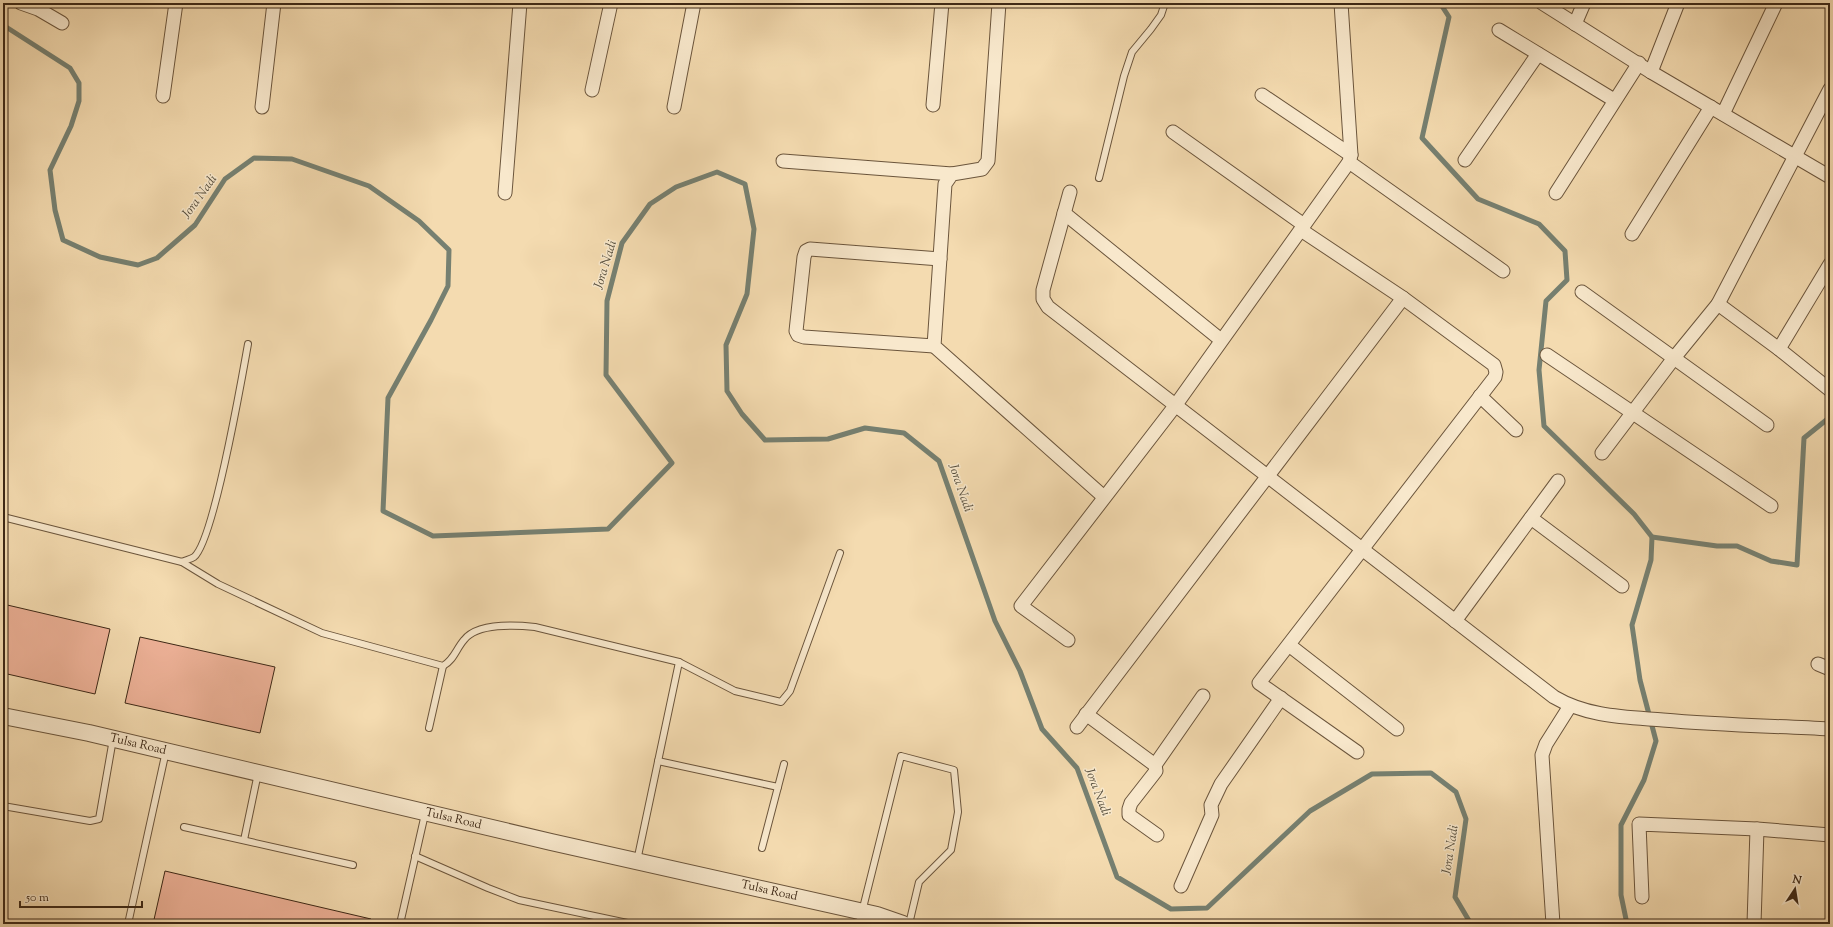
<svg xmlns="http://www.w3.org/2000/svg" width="1833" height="927" font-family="'Sorts Mill Goudy',serif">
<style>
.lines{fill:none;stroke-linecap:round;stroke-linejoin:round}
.stream{stroke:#768071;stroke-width:5}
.building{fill:#edb197;stroke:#3d2816}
.service-casing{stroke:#6b553c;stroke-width:8}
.minor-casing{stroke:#6b553c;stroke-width:15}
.tertiary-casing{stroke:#6b553c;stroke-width:18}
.service{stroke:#f8e8cc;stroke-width:6}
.minor{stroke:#f8e8cc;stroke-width:13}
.tertiary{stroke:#f8e8cc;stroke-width:16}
.labels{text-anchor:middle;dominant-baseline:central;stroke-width:3;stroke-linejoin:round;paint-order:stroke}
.street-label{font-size:12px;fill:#3d2816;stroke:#f8e8cc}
.water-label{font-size:13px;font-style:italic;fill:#554d3c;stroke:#f8e8cc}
</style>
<rect width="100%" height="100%" fill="#f4dbb0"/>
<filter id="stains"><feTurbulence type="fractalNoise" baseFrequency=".005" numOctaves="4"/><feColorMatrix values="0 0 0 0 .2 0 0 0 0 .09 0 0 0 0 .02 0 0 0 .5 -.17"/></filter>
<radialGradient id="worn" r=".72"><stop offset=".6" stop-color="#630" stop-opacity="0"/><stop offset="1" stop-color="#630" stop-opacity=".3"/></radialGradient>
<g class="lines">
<g class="stream">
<polyline points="1440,3 1449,17 1422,138 1478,199 1539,224 1565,251 1567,280 1546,301 1539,370 1544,426 1634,514 1652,537 1651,560 1632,625 1640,680 1656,741 1644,780 1621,825 1621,895 1627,924"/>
<polyline points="3,25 70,68 79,83 79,101 71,126 50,170 55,210 63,240 100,257 138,265 157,258 195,225 225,179 254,158 292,159 369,186 419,221 449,250 448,286 431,320 388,398 383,511 433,536 608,529 672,463 606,375 607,301 622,243 650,204 676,187 717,172 745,184 754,229 747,294 726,345 727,391 742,414 765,440 828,439 865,428 904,433 939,461 995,621 1020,671 1042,729 1077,768 1117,877 1171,909 1207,908 1310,811 1372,774 1431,773 1456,792 1466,819 1455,897 1471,924"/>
<polyline points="1652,537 1717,546 1737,546 1771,561 1797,565 1804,438 1830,417"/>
</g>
</g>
<g class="building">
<polygon points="3,604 110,629 95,694 3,673"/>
<polygon points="140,637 275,667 260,733 125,703"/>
<polygon points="165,871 371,919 371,924 153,924"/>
</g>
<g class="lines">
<g class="service-casing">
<g id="service">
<polyline points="1099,178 1124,76 1132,52 1151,29 1161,15 1165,3"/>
<path d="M3,517L182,562C186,560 191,559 194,557C214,541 242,377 248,344"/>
<path d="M182,562L218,584L322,633L443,666C454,660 456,649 464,640C477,623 516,625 535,627L679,662L735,691L781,702L790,691L840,553"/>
<polyline points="429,728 443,666"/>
<polyline points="658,761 778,787"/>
<polyline points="3,806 90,821 99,819 113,739"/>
<polyline points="184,827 353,865"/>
<polyline points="244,840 258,773"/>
<polyline points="762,848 784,764"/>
<polyline points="415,856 488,888 519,900 632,924"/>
<polyline points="637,861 679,662"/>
<polyline points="128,924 166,751"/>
<polyline points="400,924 425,814"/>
<polyline points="859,924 901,756 954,770 958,812 951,850 919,882 909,924"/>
</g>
</g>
<g class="minor-casing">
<g id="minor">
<polyline points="21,3 38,9 62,23"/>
<polyline points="999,3 988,161 982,169 952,174 945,184 934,346 1104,497"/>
<polyline points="1542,3 1651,72 1830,177"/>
<polyline points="1575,24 1584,3"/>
<polyline points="1499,30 1614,100"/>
<polyline points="1651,72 1678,3"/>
<polyline points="592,90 611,3"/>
<polyline points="1262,95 1351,155"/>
<polyline points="163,96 176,3"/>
<polyline points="933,105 942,3"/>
<polyline points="262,107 274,3"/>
<polyline points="674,107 694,3"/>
<polyline points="1723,114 1776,3"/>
<polyline points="1173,132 1304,225"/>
<polyline points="1465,160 1538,54"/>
<polyline points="783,161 952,174"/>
<polyline points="1349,162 1503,271"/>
<path d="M1070,192L1043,290V299L1048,307L1554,697C1588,717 1625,717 1663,720C1719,725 1774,726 1830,729"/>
<polyline points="505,193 520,3"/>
<polyline points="1556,193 1639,63"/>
<polyline points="1064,213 1221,340"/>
<polyline points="1301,230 1403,298 1494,365 1496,372 1495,377 1259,683 1357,752"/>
<polyline points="1632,234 1711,107"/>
<polyline points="1582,292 1767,425"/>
<polyline points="1718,304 1779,349 1830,390"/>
<polyline points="934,346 804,337 798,335 796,331 804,257 806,251 810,249 940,259"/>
<polyline points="1779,349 1830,264"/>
<polyline points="1547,355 1771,506"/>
<polyline points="1480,396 1516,430"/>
<polyline points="1602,453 1674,358 1718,304 1830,89"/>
<polyline points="1531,518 1622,586"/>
<polyline points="1455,621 1558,481"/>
<polyline points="1068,640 1021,606 1175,406 1349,162 1351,155 1341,3"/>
<polyline points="1289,645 1397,729"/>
<polyline points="1818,664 1830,669"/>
<polyline points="1086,714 1155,765"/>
<polyline points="1077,727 1403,298"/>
<polyline points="1157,835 1129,815 1129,809 1131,803 1156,771 1155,765 1203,696"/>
<polyline points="1181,886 1212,815 1211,805 1221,784 1281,698"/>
<polyline points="1642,897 1639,824 1757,829 1830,835"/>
<polyline points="1553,924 1542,755 1546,744 1570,706"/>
<polyline points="1754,924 1757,829"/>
</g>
</g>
<g class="tertiary-casing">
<g id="tertiary">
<path id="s1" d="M3,716L89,733L551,842L877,915L903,924"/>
</g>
</g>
<use href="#service" class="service"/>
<use href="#minor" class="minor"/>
<use href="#tertiary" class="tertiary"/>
</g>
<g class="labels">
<g class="street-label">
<text stroke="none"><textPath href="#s1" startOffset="138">Tulsa Road</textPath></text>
<text stroke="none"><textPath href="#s1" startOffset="462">Tulsa Road</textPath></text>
<text stroke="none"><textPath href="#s1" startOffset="786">Tulsa Road</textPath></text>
</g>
<g class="water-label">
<text transform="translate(200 197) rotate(-54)">Jora Nadi</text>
<text transform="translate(606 265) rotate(-73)">Jora Nadi</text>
<text transform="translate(960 488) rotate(71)">Jora Nadi</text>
<text transform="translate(1097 792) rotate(69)">Jora Nadi</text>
<text transform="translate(1451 850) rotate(-81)">Jora Nadi</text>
</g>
</g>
<rect width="1833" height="927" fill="none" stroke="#f4dbb0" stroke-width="16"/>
<rect x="4" y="4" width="1825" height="919" fill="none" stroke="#3d2816" stroke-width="2"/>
<rect x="8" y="8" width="1817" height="911" fill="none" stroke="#3d2816"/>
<g transform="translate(1795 889) rotate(12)" stroke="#f8e8cc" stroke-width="3" paint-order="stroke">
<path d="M0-3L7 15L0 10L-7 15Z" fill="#3d2816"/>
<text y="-6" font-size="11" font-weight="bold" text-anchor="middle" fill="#3d2816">N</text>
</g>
<path d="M20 901v6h122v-6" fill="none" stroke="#3d2816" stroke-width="2"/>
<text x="26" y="901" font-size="12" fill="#3d2816" stroke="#f8e8cc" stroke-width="3" paint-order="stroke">50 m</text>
<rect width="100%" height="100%" filter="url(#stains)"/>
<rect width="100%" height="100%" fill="url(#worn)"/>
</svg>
